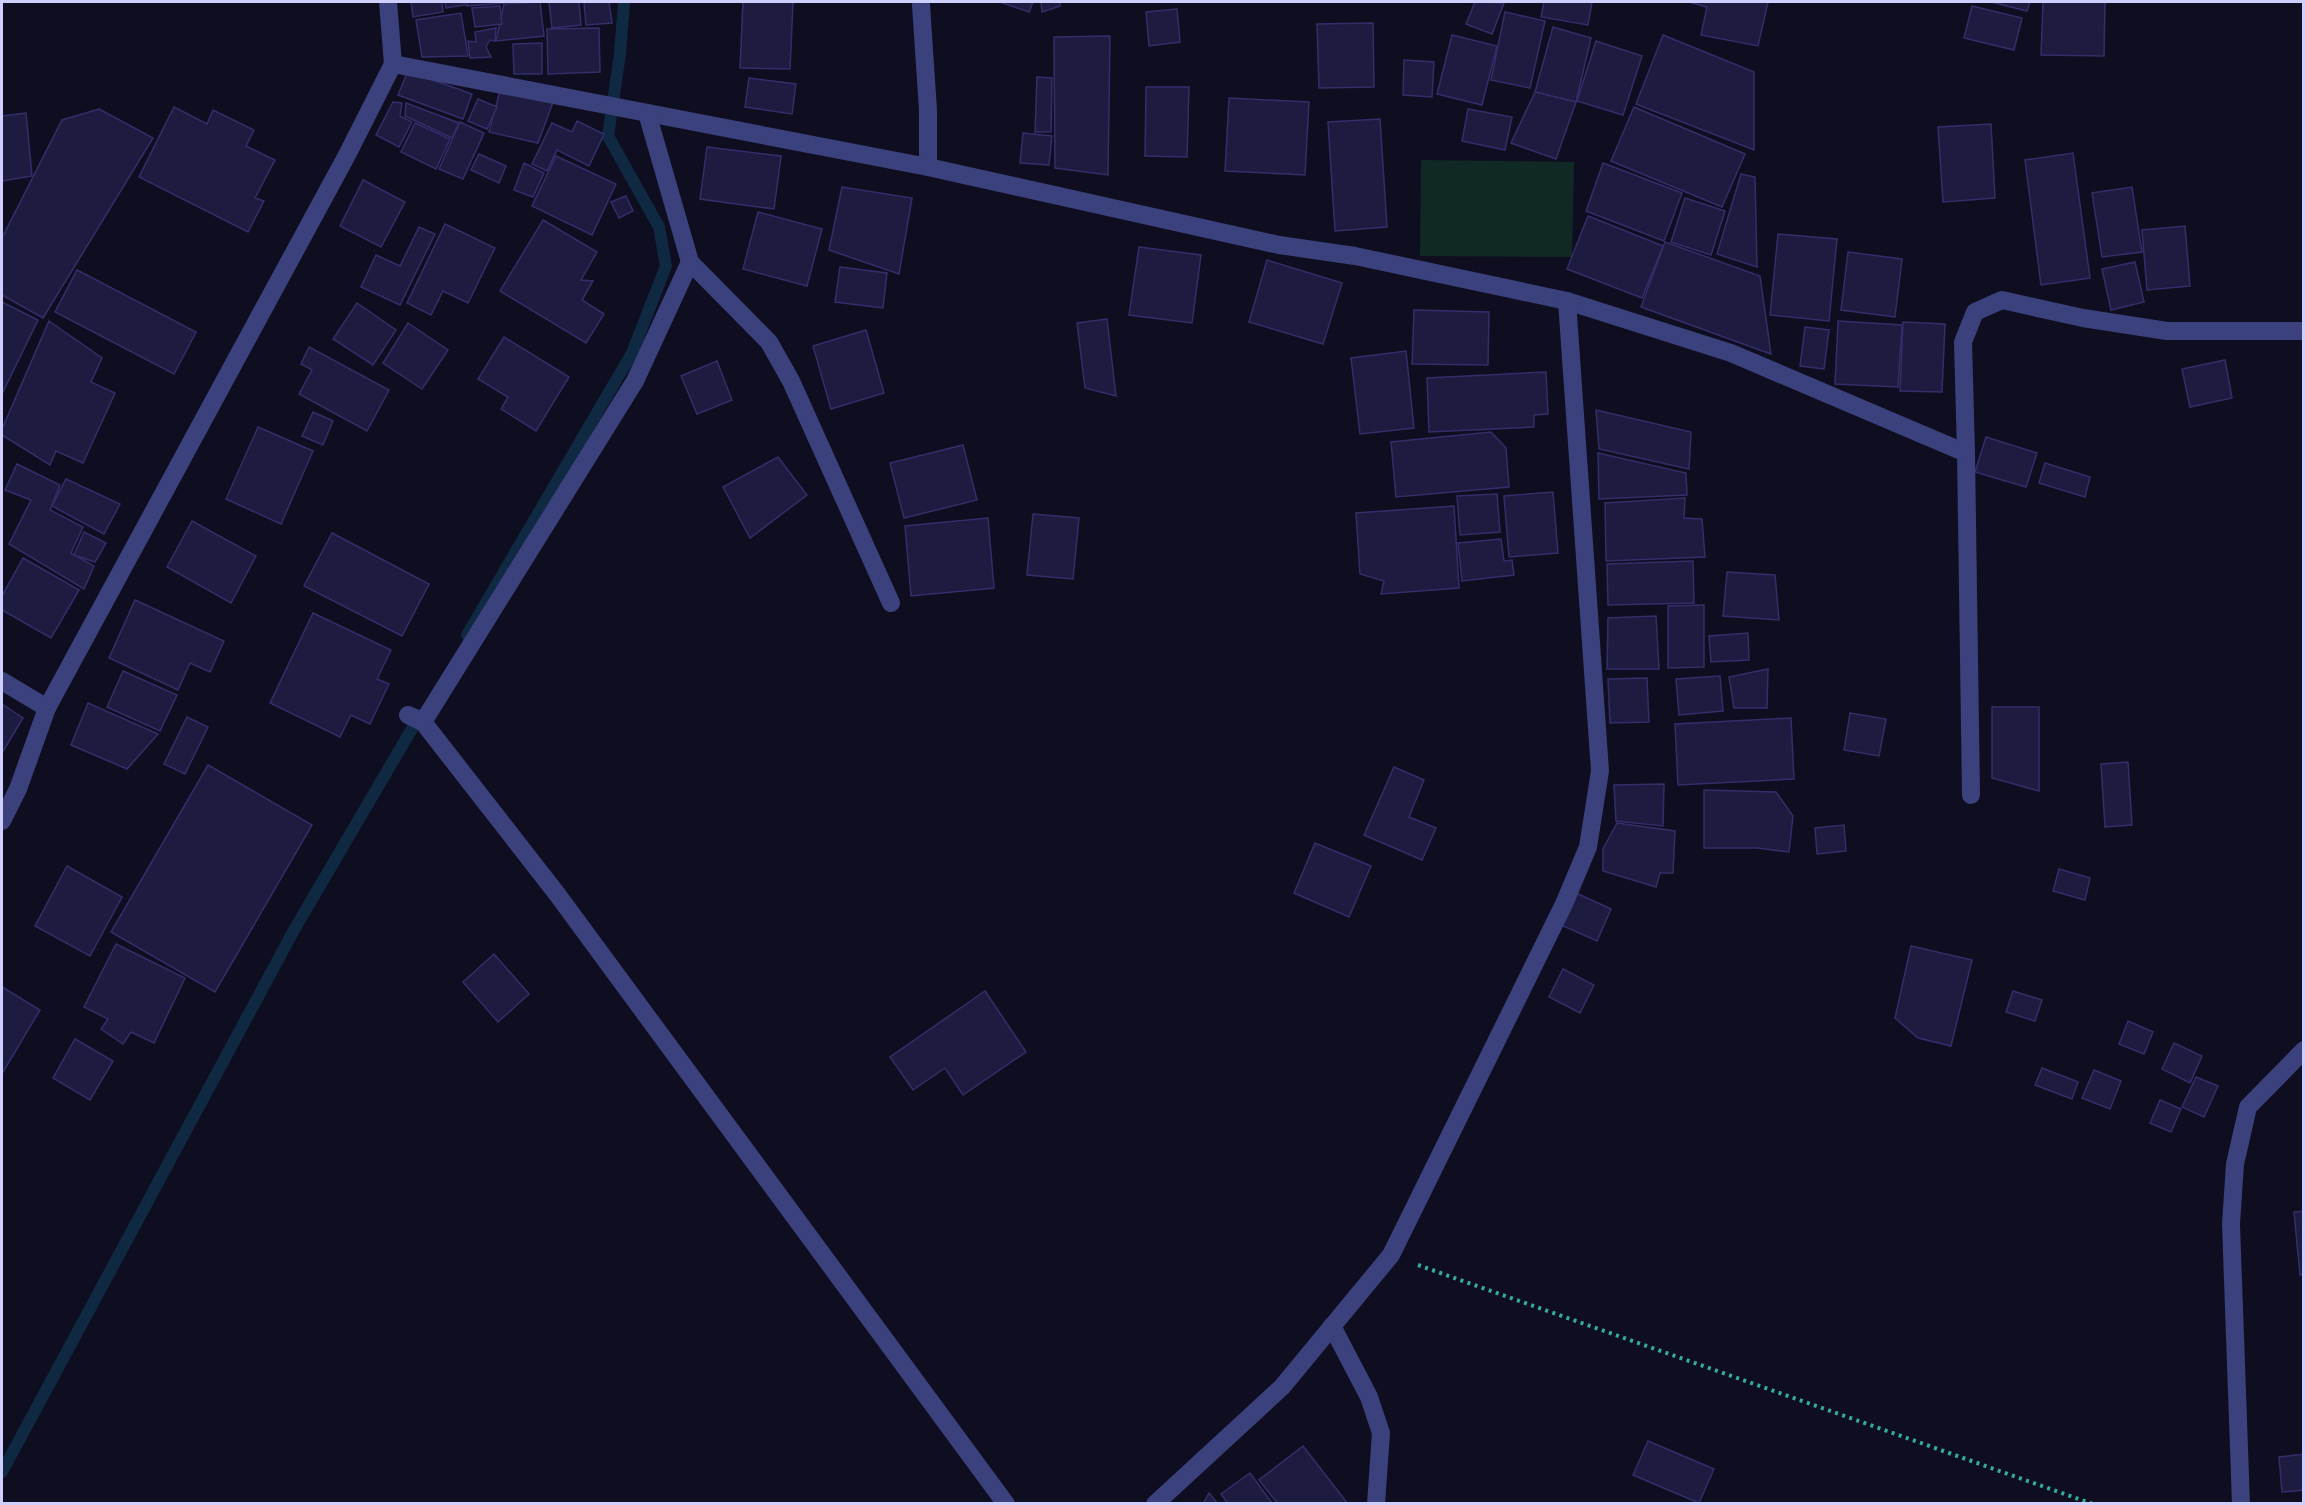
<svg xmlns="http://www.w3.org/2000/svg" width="2305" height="1505" font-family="'Alegreya Sans',sans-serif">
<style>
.green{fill:#112925}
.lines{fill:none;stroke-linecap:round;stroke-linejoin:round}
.stream{stroke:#0f2943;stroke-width:12}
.building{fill:#1e1b40;stroke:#332e6a;stroke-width:1.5}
.path{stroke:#34ac96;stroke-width:4;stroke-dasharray:3 4.5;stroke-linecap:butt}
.minor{stroke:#3b417c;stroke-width:18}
</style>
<rect width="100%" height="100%" fill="#0f0e20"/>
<polygon class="green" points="1421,160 1574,162 1572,257 1420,256"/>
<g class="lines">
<g class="stream">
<polyline points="467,635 632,353 666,266 659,227 608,136 620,54 624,2"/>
<polyline points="2,1472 294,930 420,715"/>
</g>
</g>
<g class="building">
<polygon points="411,2 442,2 443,12 413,17"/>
<polygon points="445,2 464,2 465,5 446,8"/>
<polygon points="467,2 506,2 506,3 467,6"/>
<polygon points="540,2 544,36 496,41 504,4"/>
<polygon points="549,2 579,2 581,25 552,28"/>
<polygon points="584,2 609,2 612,23 586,25"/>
<polygon points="743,2 793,2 790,69 740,68"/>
<polygon points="1000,2 1033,2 1029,12"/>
<polygon points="1041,2 1060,2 1060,6 1042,12"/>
<polygon points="1475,2 1504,3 1492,34 1466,24"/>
<polygon points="1544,2 1592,2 1588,25 1541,17"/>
<polygon points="1689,2 1768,2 1758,46 1701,35 1707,7"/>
<polygon points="1991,2 2030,2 2027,11"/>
<polygon points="2043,2 2105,2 2104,56 2041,55"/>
<polygon points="500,6 502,24 475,27 472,8"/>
<polygon points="1972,6 2022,18 2014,50 1964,38"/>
<polygon points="1177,9 1180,42 1149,46 1146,12"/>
<polygon points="1505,12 1545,21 1530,88 1491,80"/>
<polygon points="461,13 468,56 422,57 416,20"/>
<polygon points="1373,23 1374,87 1319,88 1317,24"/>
<polygon points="1553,27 1591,38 1576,102 1535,92"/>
<polygon points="496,28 495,41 490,40 486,47 491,57 470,58 468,41 476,42 475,32"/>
<polygon points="599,28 600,72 548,74 547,29"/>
<polygon points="1452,35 1497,46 1482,105 1437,94"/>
<polygon points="1663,35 1754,72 1754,150 1636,104"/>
<polygon points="1110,36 1108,175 1055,168 1054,37"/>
<polygon points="1596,41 1642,56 1623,115 1577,101"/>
<polygon points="542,43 542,74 514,74 513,44"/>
<polygon points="1404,60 1434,62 1432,97 1403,95"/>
<polygon points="408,71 472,94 463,119 398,95"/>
<polygon points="1037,77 1052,78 1051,132 1035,132"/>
<polygon points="749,78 796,84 792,114 745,107"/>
<polygon points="1146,87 1189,87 1187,157 1145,156"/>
<polygon points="500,91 553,102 538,143 489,132"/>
<polygon points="1535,92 1576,102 1556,159 1511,143"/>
<polygon points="1229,98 1309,102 1305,175 1225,171"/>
<polygon points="478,99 497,107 487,129 468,121"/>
<polygon points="393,102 402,103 400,116 412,122 399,147 376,135"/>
<polygon points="406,103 459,123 452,138 405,116"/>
<polygon points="174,107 207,124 213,110 254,130 246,146 275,160 255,198 264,201 248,232 139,177"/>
<polygon points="1634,107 1745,154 1722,207 1611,161"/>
<polygon points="99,109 153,138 43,318 2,295 2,238 62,120"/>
<polygon points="1468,109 1512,117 1505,150 1462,141"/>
<polygon points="26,113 32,176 2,181 2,116"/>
<polygon points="1380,119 1387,227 1335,231 1328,122"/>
<polygon points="577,121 604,134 589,166 557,150 547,171 532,164 552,123 572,132"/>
<polygon points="460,122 484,133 463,179 439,169"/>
<polygon points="415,123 450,139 436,169 401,152"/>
<polygon points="1991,124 1995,198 1943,202 1938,127"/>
<polygon points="1023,133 1052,136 1049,165 1020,163"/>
<polygon points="707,147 781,156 774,209 700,199"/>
<polygon points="2073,153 2090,278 2041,285 2025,160"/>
<polygon points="479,154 506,166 499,183 471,170"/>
<polygon points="556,156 616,184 592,235 532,206"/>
<polygon points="524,163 544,173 533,197 514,190"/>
<polygon points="1603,163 1682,193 1664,241 1586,211"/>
<polygon points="1741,174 1755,177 1757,267 1717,254"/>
<polygon points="363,180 405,202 381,247 340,226"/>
<polygon points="842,187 912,198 899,274 829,250"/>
<polygon points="2132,187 2142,252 2102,257 2092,193"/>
<polygon points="626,196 633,211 619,218 611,202"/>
<polygon points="1685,198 1725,211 1711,255 1671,242"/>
<polygon points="758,212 822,229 807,286 743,269"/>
<polygon points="1588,216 1663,246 1642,298 1567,269"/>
<polygon points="543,220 597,252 581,280 593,281 582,300 604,314 586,343 500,291"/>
<polygon points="445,224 495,248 468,303 443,291 431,315 407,303"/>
<polygon points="2185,226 2190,286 2147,290 2142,230"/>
<polygon points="419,227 435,234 400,305 361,287 376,255 400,266"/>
<polygon points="1778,234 1837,239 1829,321 1770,315"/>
<polygon points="1665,242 1760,276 1771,354 1641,307"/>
<polygon points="1139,247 1201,255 1192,323 1129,315"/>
<polygon points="1848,252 1902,259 1895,317 1841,310"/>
<polygon points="1267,260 1342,283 1323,344 1249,322"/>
<polygon points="2135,262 2144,302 2111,310 2102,269"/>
<polygon points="840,267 887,273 883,308 835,302"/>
<polygon points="77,270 196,332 174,374 55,312"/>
<polygon points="2,302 38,320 2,394"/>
<polygon points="357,303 396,330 373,365 333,339"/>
<polygon points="1414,310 1489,312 1488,365 1412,364"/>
<polygon points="1107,319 1116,396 1085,388 1077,323"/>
<polygon points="49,321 102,358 91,382 115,393 83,463 56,451 50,465 2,435 2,429"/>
<polygon points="1838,321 1902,325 1898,387 1835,384"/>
<polygon points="1903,322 1945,324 1942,392 1900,391"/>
<polygon points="408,323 448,350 422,389 383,363"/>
<polygon points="1805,327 1829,330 1824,369 1800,366"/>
<polygon points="866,330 884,393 831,409 813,346"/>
<polygon points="504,337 569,377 536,431 501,409 508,397 478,379"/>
<polygon points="309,347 389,390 367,431 299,394 312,370 301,364"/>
<polygon points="1406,351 1414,428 1360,434 1351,358"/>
<polygon points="2225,360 2232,398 2190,407 2182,369"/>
<polygon points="717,361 732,400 697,414 681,376"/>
<polygon points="1546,372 1548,414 1534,415 1534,427 1429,432 1427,378"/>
<polygon points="1596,410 1691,432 1689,469 1599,449"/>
<polygon points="313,412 333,421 323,445 302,436"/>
<polygon points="258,427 313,451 281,524 226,499"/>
<polygon points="1491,432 1506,448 1509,487 1396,497 1391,442"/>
<polygon points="1986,437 2037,453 2026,487 1975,472"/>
<polygon points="963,445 977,500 904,518 890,463"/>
<polygon points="1598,453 1686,473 1687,495 1599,499"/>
<polygon points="778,457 807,495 750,538 723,487"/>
<polygon points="2045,463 2090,477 2085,497 2039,483"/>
<polygon points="17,464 60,485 50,510 83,527 71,553 94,566 84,589 9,544 31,500 5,490"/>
<polygon points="66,479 120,504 104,534 52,506"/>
<polygon points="1553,492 1558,553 1509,557 1504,496"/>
<polygon points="1497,494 1500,532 1460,535 1457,496"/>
<polygon points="1685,498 1684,518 1702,519 1705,557 1606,561 1605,503"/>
<polygon points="1454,506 1459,588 1381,594 1384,581 1360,574 1356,513"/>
<polygon points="1033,514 1079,518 1073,579 1027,575"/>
<polygon points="988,518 994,588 911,596 905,526"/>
<polygon points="192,521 256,556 231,603 167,567"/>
<polygon points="84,532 106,543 95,562 74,555"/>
<polygon points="332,533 429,584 402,636 304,586"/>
<polygon points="1501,539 1504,561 1512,560 1514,575 1462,581 1458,543"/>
<polygon points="23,558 79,590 51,638 2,610 2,596"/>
<polygon points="1693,561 1694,603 1608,605 1607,564"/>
<polygon points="1727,572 1775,575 1779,620 1723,616"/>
<polygon points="135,600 224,641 210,672 190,663 178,690 109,658"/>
<polygon points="1704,605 1704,667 1668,668 1668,606"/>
<polygon points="313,613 391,650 377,679 389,684 370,724 351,715 340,737 270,703"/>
<polygon points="1656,616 1659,669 1607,669 1608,618"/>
<polygon points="1748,633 1749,660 1711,662 1709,636"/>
<polygon points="1768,669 1767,708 1734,708 1729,677"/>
<polygon points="123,671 177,695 160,731 107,707"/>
<polygon points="1720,676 1723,711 1679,715 1676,679"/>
<polygon points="1647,678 1649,722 1610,723 1608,679"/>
<polygon points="88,703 158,734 127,769 71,745"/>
<polygon points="2,704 23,718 2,753"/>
<polygon points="1992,707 2039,707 2039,791 1992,778"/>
<polygon points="1850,713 1886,719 1879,756 1844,750"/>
<polygon points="187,717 208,727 185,774 164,764"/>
<polygon points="1791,718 1794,779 1678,785 1675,724"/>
<polygon points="2128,762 2132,825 2105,827 2101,764"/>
<polygon points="208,765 312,825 215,992 111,932"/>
<polygon points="1394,767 1424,780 1409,817 1436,828 1422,860 1364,835"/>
<polygon points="1664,784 1663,826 1616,821 1614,785"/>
<polygon points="1704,790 1776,792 1793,816 1789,852 1757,848 1704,848"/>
<polygon points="1617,823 1675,831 1673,873 1660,873 1656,887 1603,871 1603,849"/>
<polygon points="1844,825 1846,851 1817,854 1815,828"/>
<polygon points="1315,843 1371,866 1349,917 1294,893"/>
<polygon points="67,866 122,897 90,956 35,926"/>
<polygon points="2059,869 2090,878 2085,900 2053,891"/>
<polygon points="1576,893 1611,909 1597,941 1561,925"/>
<polygon points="116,944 185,978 154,1043 131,1032 123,1044 101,1029 108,1019 84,1007"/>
<polygon points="1911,946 1972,960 1951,1046 1918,1038 1895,1018"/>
<polygon points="494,954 529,994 498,1022 463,982"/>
<polygon points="1563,969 1594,985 1580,1013 1549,997"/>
<polygon points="2,987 40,1010 3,1072 2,1071"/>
<polygon points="985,991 1026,1052 963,1095 945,1068 913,1090 890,1057"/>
<polygon points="2013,991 2042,1000 2035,1021 2006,1012"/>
<polygon points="2128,1021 2153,1032 2144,1054 2119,1044"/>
<polygon points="75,1039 113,1061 90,1100 53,1078"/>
<polygon points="2174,1043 2202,1056 2190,1083 2162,1069"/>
<polygon points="2042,1068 2078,1082 2072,1099 2035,1085"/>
<polygon points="2094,1070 2121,1081 2110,1109 2082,1098"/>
<polygon points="2196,1077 2218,1086 2204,1117 2182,1107"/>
<polygon points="2160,1100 2181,1109 2171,1132 2150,1123"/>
<polygon points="2304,1211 2304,1274 2300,1275 2294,1212"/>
<polygon points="1648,1441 1714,1469 1699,1503 1633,1475"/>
<polygon points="1303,1446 1348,1504 1278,1504 1259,1480"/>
<polygon points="2304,1454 2304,1490 2282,1492 2279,1457"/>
<polygon points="1250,1473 1272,1503 1271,1504 1228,1504 1221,1494"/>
<polygon points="1209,1493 1218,1504 1203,1504"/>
</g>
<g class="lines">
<polyline class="path" points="1418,1265 2093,1504"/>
<g class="minor">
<polyline points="921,5 928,110 928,167"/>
<polyline points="393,64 928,167 1279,245 1355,256 1567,301 1731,353 1966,453 1971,795"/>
<polyline points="647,113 690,262 769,342 791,381 891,603"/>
<polyline points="1966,453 1963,342 1975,312 2002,300 2083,318 2167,331 2304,331"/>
<polyline points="2,681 47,708"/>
<polyline points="408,715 423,722 557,894 1006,1504"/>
<polyline points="423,722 635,381 690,262"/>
<polyline points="2,821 18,789 47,708 347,155 393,64 388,2"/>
<polyline points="1332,1326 1369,1397 1381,1433 1376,1504"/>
<polyline points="1155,1504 1282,1387 1391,1255 1564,904 1588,847 1600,771 1567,301"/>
<polyline points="2241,1504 2231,1224 2235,1164 2248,1107 2304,1050"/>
</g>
</g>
<rect width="2305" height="1505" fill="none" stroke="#cfcffd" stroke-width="6"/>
</svg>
